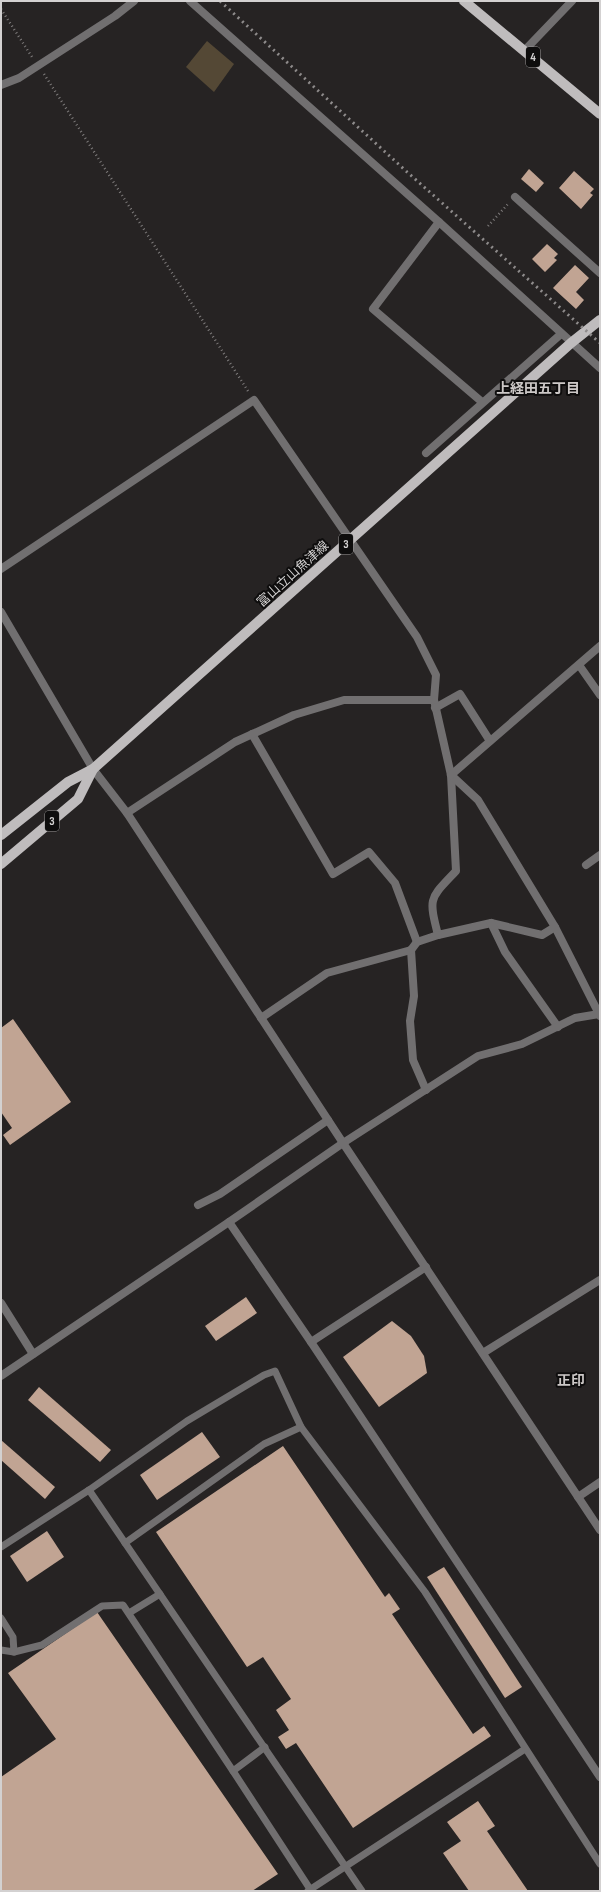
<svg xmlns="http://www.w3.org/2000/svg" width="601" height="1892" font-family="'Sofia Sans Condensed','Noto Sans JP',sans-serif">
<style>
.green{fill:#544835}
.building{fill:#c1a493}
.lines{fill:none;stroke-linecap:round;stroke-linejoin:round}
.path{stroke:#7f7c7c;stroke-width:2.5;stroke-dasharray:1 3;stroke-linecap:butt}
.service{stroke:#716f70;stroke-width:7}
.minor{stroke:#716f70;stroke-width:8}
.tertiary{stroke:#716f70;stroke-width:8}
.primary{stroke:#bfbcbd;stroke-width:10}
.rail{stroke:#8e8b8b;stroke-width:3;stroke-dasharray:2 4;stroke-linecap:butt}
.labels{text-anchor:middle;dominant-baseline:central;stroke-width:4;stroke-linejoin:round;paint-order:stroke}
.shield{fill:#0e0d0d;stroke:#989696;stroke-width:1}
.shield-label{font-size:12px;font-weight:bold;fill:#d3d1d1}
.street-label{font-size:13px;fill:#d3d1d1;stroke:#0e0d0d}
.neighbourhood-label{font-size:14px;font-weight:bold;fill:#ccc8c7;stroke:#0e0d0d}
</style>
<rect width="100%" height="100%" fill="#262323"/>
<polygon class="green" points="207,41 234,64 214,92 186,67"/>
<g class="building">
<polygon points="529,169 544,183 536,192 521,179"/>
<polygon points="574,171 594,189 590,193 593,195 581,209 559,188"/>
<polygon points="547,244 558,254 554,258 557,260 545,272 532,259"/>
<polygon points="575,265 589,278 576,292 584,300 576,309 553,288"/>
<polygon points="13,1019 71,1102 10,1145 3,1135 12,1128 1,1112 1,1028"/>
<polygon points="246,1297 257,1313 216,1341 205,1326"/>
<polygon points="392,1321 411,1336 424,1356 427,1373 379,1407 343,1357"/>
<polygon points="39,1387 111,1450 100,1462 28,1400"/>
<polygon points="202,1432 220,1457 157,1500 140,1475"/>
<polygon points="1,1440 55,1487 45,1499 1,1460"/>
<polygon points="283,1446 385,1597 389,1593 400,1609 392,1614 473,1734 484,1726 491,1736 353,1828 296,1743 286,1749 278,1737 289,1730 276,1710 291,1699 263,1657 247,1667 156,1532"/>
<polygon points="47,1531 64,1557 27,1582 10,1556"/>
<polygon points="444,1567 522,1687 505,1698 427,1577"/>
<polygon points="97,1612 278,1874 252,1891 1,1891 1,1777 56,1739 8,1673"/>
<polygon points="478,1801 495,1826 487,1831 528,1891 469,1891 443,1853 461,1841 447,1822"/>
</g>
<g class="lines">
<g class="path">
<polyline points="1,9 32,57"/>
<polyline points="44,74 248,391"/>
<polyline points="488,226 508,204"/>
</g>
<g class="service">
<polyline points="89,1490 362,1891"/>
<polyline points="125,1543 264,1444 301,1427"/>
<polyline points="1,1547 89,1490 187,1421 264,1375 275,1371 301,1427 425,1592 600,1864"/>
<polyline points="129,1613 160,1594"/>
<polyline points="1,1618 13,1637 14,1652 1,1650"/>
<polyline points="14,1652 42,1645 102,1606 123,1605 233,1771 265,1747"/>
<polyline points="233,1771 310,1889"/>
<polyline points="308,1891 525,1749"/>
</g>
<g class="minor">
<polyline points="525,50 572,1"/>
<polyline points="515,197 600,273"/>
<polyline points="439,222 373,309 482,402"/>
<polyline points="426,453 561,334"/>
<path d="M1,569L254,400L417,637L436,675L434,700L451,775L456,871C430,899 428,896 438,935L491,923L542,935L555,927"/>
<polyline points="579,665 600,695"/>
<polyline points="435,708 460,694 490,741"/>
<polyline points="252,734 333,874 369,852 395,883 417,942"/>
<polyline points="451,775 478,800 555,927 600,1016"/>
<polyline points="451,775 600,646"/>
<polyline points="127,813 235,742 294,715 344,700 434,700"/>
<polyline points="586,865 600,855"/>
<polyline points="491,923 505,952 558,1027"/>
<polyline points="411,950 414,996 410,1021 413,1060 426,1090"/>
<polyline points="261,1018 327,973 411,950 417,942 438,935"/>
<polyline points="198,1205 220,1194 328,1120"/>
<polyline points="229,1222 343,1143 478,1056 522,1044 575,1018 599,1014"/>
<polyline points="1,1303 33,1354"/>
<polyline points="311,1342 426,1267"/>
<polyline points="483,1353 600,1280"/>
<polyline points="1,1376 229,1222 311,1342 600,1777"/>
<polyline points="578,1497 600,1482"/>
</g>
<g class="tertiary">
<polyline points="190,1 439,222 600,368"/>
<polyline points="1,85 19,78 115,16 134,1"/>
<polyline points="1,612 93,769 127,813 343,1143 600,1530"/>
</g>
<g class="primary">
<polyline points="464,1 600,114"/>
<polyline points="1,835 68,782 93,769 571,343 600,320"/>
<polyline points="1,864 78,799 93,769"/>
</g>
<polyline class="rail" points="220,1 406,171 600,343"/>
</g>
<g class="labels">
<g class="shield">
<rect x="526" y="47" width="14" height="20" rx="3"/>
<rect x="339" y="534" width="14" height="20" rx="3"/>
<rect x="45" y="811" width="14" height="20" rx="3"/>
</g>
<g class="shield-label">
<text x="533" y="57">4</text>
<text x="346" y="544">3</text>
<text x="52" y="821">3</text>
</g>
<g class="street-label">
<text transform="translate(293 574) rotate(-42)">富山立山魚津線</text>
</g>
<g class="neighbourhood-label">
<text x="538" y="388">上経田五丁目</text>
<text x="571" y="1380">正印</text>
</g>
</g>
<rect width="601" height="1892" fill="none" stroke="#d3d1d1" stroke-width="4"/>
</svg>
